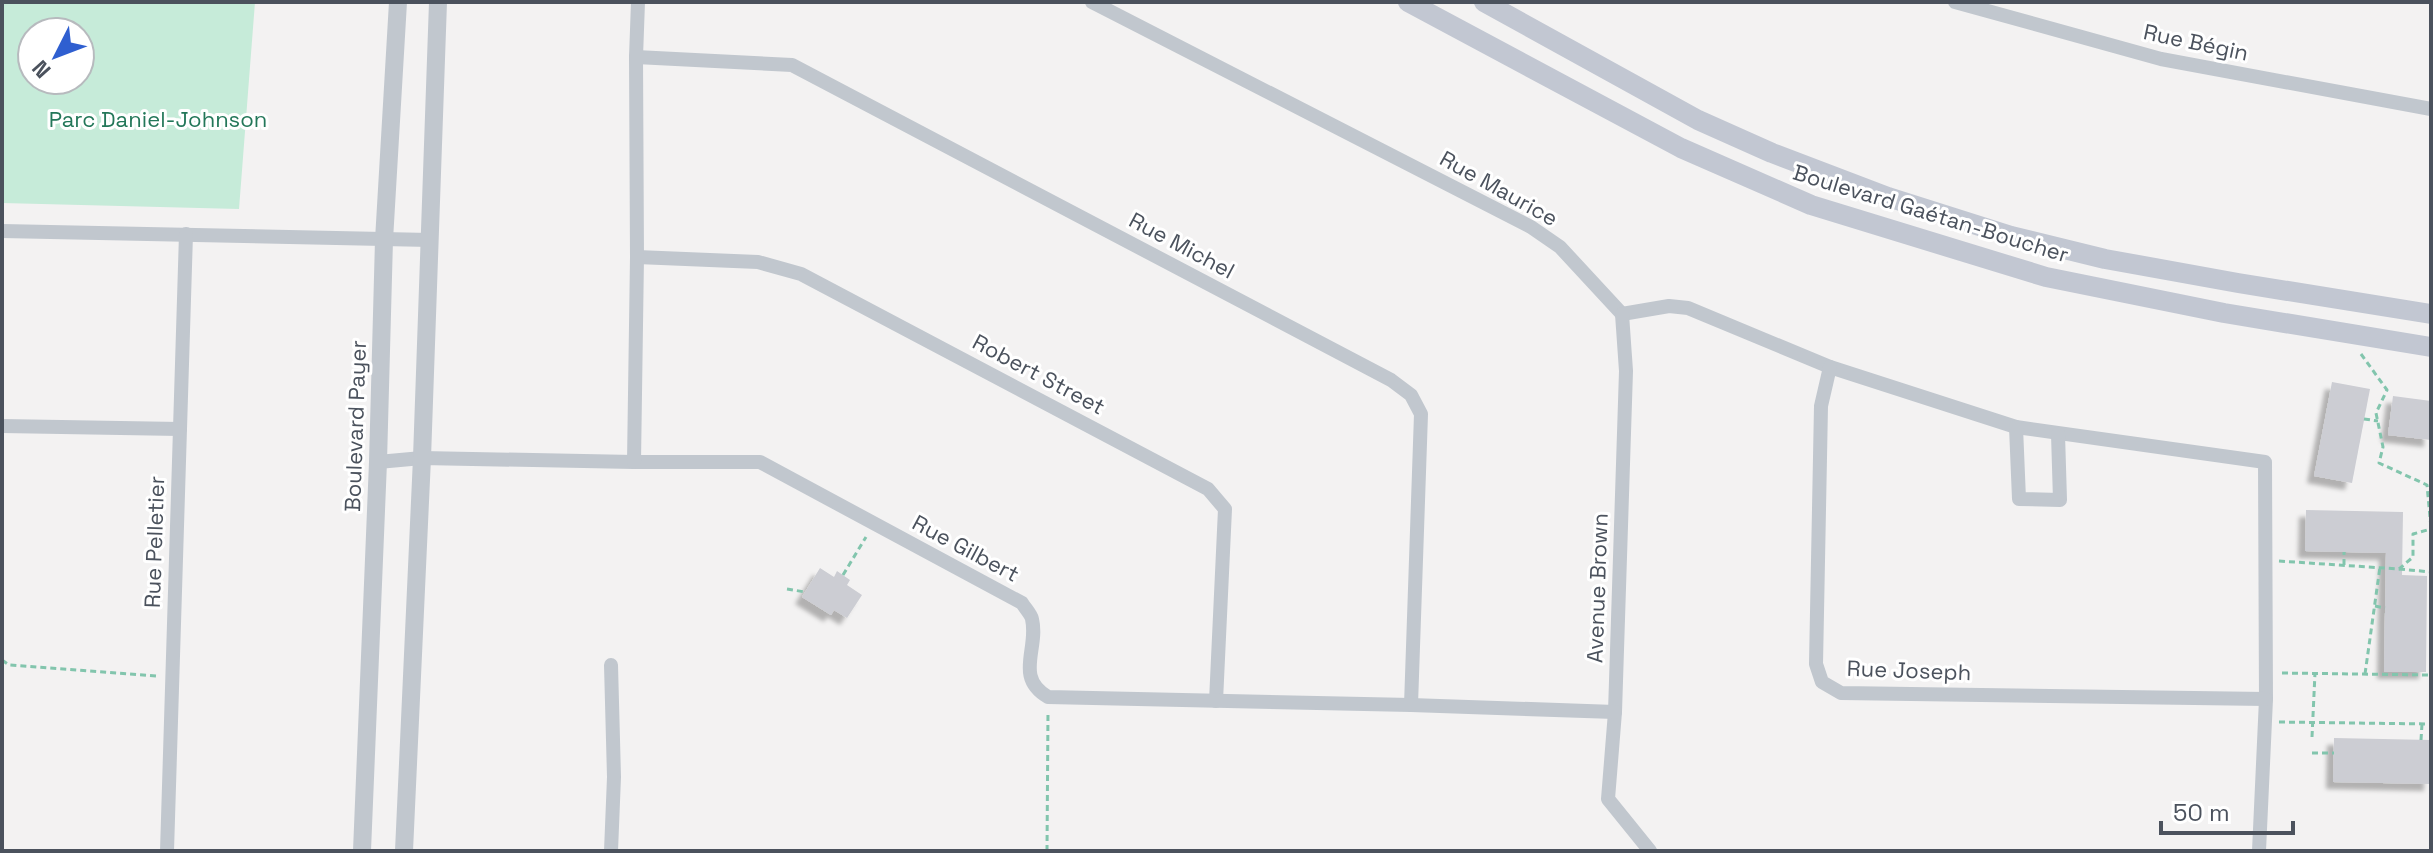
<svg xmlns="http://www.w3.org/2000/svg" width="2433" height="853" font-family="'Space Grotesk',sans-serif">
<style>
.green{fill:#c6ebd9;fill-rule:evenodd}
.building{fill:#cccdd3;filter:url(#shadow)}
.lines{fill:none;stroke-linecap:round;stroke-linejoin:round}
.path{stroke:#82c5ad;stroke-width:3;stroke-dasharray:6 4;stroke-linecap:butt}
.minor{stroke:#c1c7ce;stroke-width:14}
.tertiary{stroke:#c1c7ce;stroke-width:18}
.secondary{stroke:#c2c7d2;stroke-width:20}
.labels{text-anchor:middle;dominant-baseline:central;stroke-width:6;stroke-linejoin:round;paint-order:stroke}
.street-label{font-size:22px;fill:#4b525d;stroke:#fff}
.park-label{font-size:22px;fill:#237759;stroke:#fff}
</style>
<defs>
<filter id="shadow"><feDropShadow dx="-7" dy="7" stdDeviation="2" flood-color="#0004"/></filter>
</defs>
<rect width="100%" height="100%" fill="#f3f2f2"/>
<path class="green" d="M2,2H255L239,209L2,203ZM32,32H80V80H32Z"/>
<g class="building">
<polygon points="2332,382 2370,389 2352,483 2314,476"/>
<polygon points="2393,396 2431,401 2431,440 2388,435"/>
<polygon points="2306,510 2403,512 2402,575 2427,576 2426,672 2384,672 2386,553 2305,551"/>
<polygon points="820,568 834,577 837,571 850,580 847,585 862,595 847,618 834,610 831,615 802,597"/>
<polygon points="2334,738 2431,740 2431,784 2333,782"/>
</g>
<g class="lines">
<g class="path">
<polyline points="2361,354 2387,390 2376,413 2383,447 2379,463 2427,485 2431,528"/>
<polyline points="2364,419 2378,421"/>
<polyline points="2279,561 2399,569 2413,557 2413,534 2431,529"/>
<polyline points="2344,565 2344,552"/>
<polyline points="2399,569 2431,572"/>
<polyline points="843,575 866,537"/>
<polyline points="787,589 805,592"/>
<polyline points="2375,606 2385,608"/>
<polyline points="2,660 9,665 156,676"/>
<polyline points="2282,673 2431,675"/>
<polyline points="2365,674 2380,567"/>
<polyline points="2279,722 2431,724"/>
<polyline points="2312,737 2315,673"/>
<polyline points="2421,740 2422,724"/>
<polyline points="2312,753 2334,753"/>
<polyline points="1047,851 1048,711"/>
</g>
<g class="minor">
<polyline points="1092,2 1531,227 1560,247 1622,314"/>
<polyline points="1955,2 2161,59 2431,109"/>
<polyline points="636,57 792,65 1391,380 1411,395 1421,414 1411,705"/>
<polyline points="2,231 430,240"/>
<polyline points="637,257 758,262 801,274 1208,489 1225,509 1216,701"/>
<polyline points="1622,314 1669,306 1688,308 1830,367 2016,427 2265,462 2266,699 2259,851"/>
<polyline points="1622,314 1626,371 1615,712 1608,799 1650,851"/>
<polyline points="1830,367 1821,406 1816,664 1822,682 1841,693 2266,699"/>
<polyline points="2,426 180,429"/>
<polyline points="2016,427 2019,499 2060,500 2058,434"/>
<path d="M378,462L422,458L634,462H760L1022,603C1025,608 1031,614 1032,619C1039,649 1014,677 1048,697L1411,705L1615,712"/>
<polyline points="634,462 637,257 636,57 638,2"/>
<polyline points="167,851 186,234"/>
<polyline points="611,851 614,777 611,665"/>
</g>
<g class="tertiary">
<polyline points="362,851 378,462 384,240 398,2"/>
<polyline points="404,851 422,458 438,2"/>
</g>
<g class="secondary">
<polyline points="1408,2 1681,148 1811,205 2046,277 2224,313 2431,347"/>
<polyline points="1484,2 1698,120 1772,153 1888,197 2011,236 2105,259 2238,283 2431,314"/>
</g>
</g>
<g class="labels">
<g class="street-label">
<text transform="translate(2196 42) rotate(12)">Rue Bégin</text>
<text transform="translate(1499 188) rotate(29)">Rue Maurice</text>
<text transform="translate(1931 213) rotate(17)">Boulevard Gaétan-Boucher</text>
<text transform="translate(1182 245) rotate(28)">Rue Michel</text>
<text transform="translate(1039 374) rotate(28)">Robert Street</text>
<text transform="translate(355 426) rotate(-88)">Boulevard Payer</text>
<text transform="translate(154 542) rotate(-88)">Rue Pelletier</text>
<text transform="translate(966 548) rotate(28)">Rue Gilbert</text>
<text transform="translate(1597 588) rotate(-88)">Avenue Brown</text>
<text transform="translate(1909 670) rotate(2)">Rue Joseph</text>
</g>
<g class="park-label">
<text x="158" y="119">Parc Daniel-Johnson</text>
</g>
</g>
<rect width="2433" height="853" fill="none" stroke="#4b525d" stroke-width="8"/>
<g transform="translate(56 56) rotate(228)"><circle r="38" fill="#ffffff" stroke="#b7babe" stroke-width="2"/>
<path d="M0-6L14 30L0 20L-14 30Z" fill="#2f5fd0"/>
<text y="-12" font-size="22" font-weight="bold" text-anchor="middle" fill="#4b525d">N</text>
</g>
<path d="M2161 821v12h132v-12" fill="none" stroke="#4b525d" stroke-width="4"/>
<text x="2173" y="821" font-size="24" fill="#4b525d" stroke="#ffffff" stroke-width="6" paint-order="stroke">50 m</text>
</svg>
